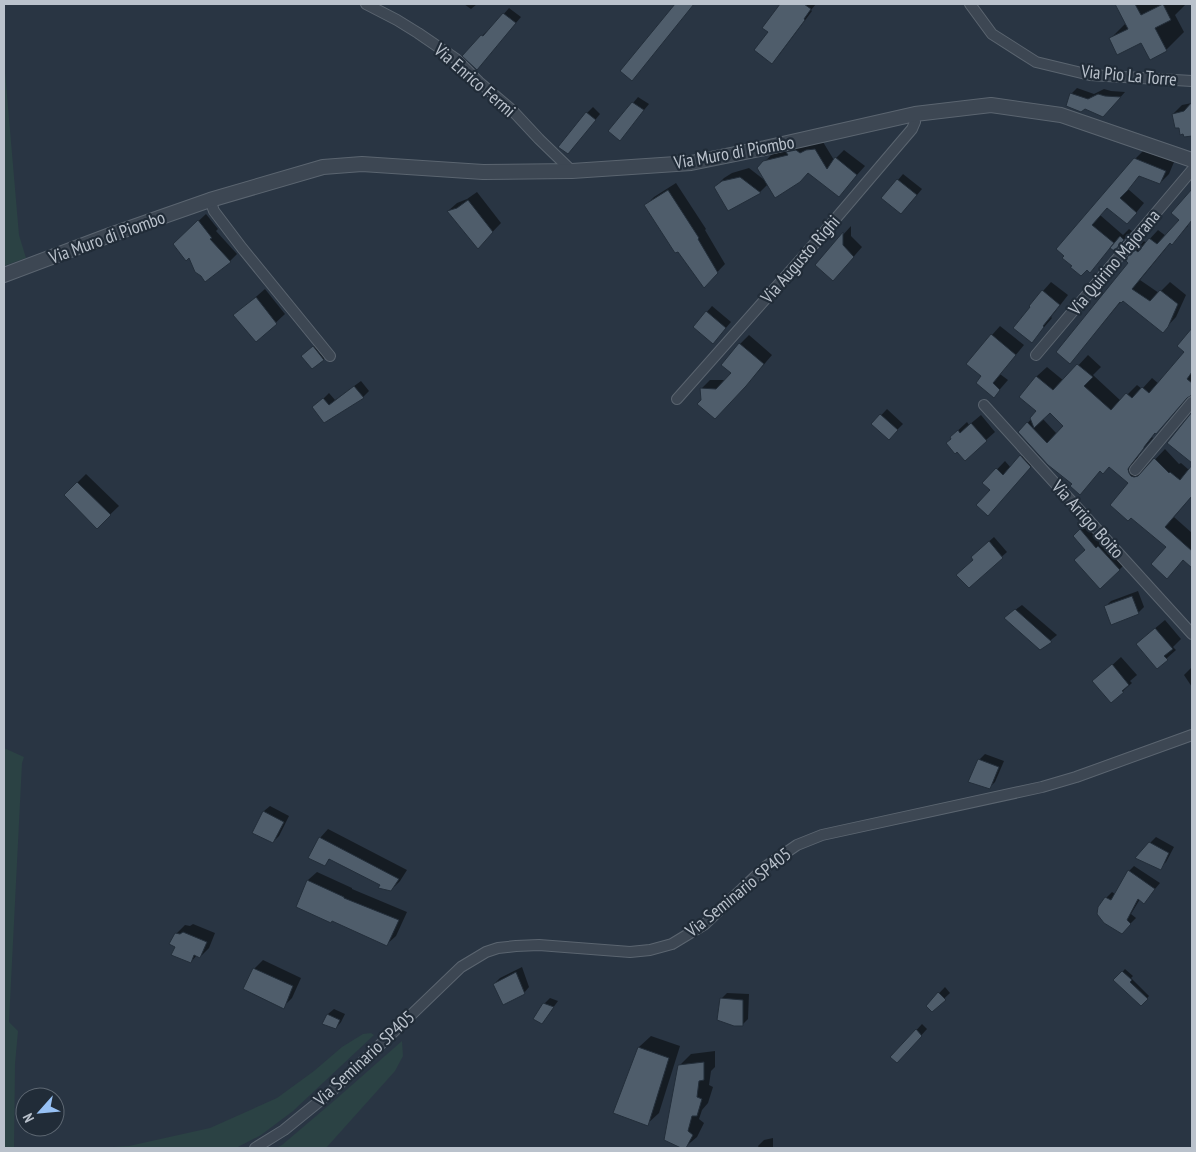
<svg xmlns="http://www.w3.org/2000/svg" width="1196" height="1152" font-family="'PT Sans Narrow',sans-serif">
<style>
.green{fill:#2b4244}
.shadow{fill:#0007;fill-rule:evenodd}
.building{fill:#4f5d6b;stroke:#232e3a}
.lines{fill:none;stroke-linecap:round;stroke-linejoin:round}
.minor-casing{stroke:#5b6570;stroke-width:12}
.tertiary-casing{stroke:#5b6570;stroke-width:16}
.minor{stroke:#3d4753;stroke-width:10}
.tertiary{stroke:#3d4753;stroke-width:14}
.labels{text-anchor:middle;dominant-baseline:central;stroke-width:4.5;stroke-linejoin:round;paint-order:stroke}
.street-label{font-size:18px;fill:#bac2cc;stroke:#212c38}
</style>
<rect width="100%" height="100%" fill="#293543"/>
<g class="green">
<polygon points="4,60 19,235 26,258 4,266"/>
<polygon points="4,748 24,757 22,763 9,1022 18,1031 15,1064 14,1148 4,1148"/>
<polygon points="371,1033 374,1035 293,1111 261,1135 236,1148 98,1148 129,1146 210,1128 277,1098 314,1071 342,1047 363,1034"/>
<polygon points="402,1041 403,1056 395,1071 326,1148 276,1148 282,1145 335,1100"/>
</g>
<g class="shadow">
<polygon points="464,4 477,4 471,9"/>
<polygon points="781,4 816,4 811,10 812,11 779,55 772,62 769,32 764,28"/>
<polygon points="1118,4 1186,4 1175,15 1184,32 1166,50 1142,41 1110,39 1126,23 1117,5"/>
<polygon points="509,8 521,17 482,63 482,36 488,30 489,31"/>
<polygon points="1077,88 1094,94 1104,89 1111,91 1125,92 1109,110 1085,108 1071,94"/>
<polygon points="638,97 649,104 625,133 610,131"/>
<polygon points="1192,103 1192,134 1185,135 1173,114 1182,105"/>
<polygon points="593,107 600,114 573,147 587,113"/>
<polygon points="805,142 809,146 816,142 823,142 834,160 844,150 865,166 839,195 809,172 768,184 760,192 728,210 715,187 724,178 732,173 749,168 767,182 759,168 773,153"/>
<polygon points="1144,150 1174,162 1169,174 1160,183 1140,175 1128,189 1144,203 1135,214 1108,206 1100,215 1123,235 1129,229 1132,231 1114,250 1111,247 1087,269 1073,266 1064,257 1135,159"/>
<polygon points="903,174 922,189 907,207 883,198"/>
<polygon points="676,183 706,229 705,230 725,264 704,286 646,205 654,197"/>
<polygon points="1192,191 1192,219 1187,225 1188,226 1172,243 1171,242 1140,280 1159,293 1170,282 1186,295 1176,317 1162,332 1123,299 1078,353 1130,263 1127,260 1144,241 1146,243 1158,230 1166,236 1181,220 1173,213"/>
<polygon points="477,192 501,223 478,247 448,211 457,203 467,199"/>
<polygon points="206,214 218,229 216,231 237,254 230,261 189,256 174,244"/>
<polygon points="851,226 851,236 862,247 842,270 816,265"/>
<polygon points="1051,282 1068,295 1051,317 1052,318 1032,341 1043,291"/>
<polygon points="265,289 285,314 256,341 235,315"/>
<polygon points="712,306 731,322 718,337 694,327"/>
<polygon points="1000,326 1024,345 1000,374 1008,380 994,396 983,376 992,335"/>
<path d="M1192,330V394L1189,395L1152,437L1153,438L1139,454L1138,459V463L1141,466L1145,468L1148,467L1165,449L1179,464L1181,463L1189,470L1192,467V496L1174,517L1192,533V566L1184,559L1167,578L1168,547L1131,516L1130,483L1109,466L1101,470L1080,493L1073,484L1020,432L1038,411L1021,397L1037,376L1047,367L1064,381L1088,355L1101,367L1093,375L1121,401L1137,385L1142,389L1152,378L1159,384L1186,352L1179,345ZM1050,411L1065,426L1057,434L1042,418Z"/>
<polygon points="749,335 772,355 755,375 723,409 702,400 701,389 710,380 726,380 733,373 740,344"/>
<polygon points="316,345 326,357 316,365 303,356"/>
<polygon points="361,381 369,391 363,397 324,421 320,402 329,393 335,400"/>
<polygon points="887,409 903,424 895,432 873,424"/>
<polygon points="981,415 995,432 986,440 952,438 951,437 967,422 969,425"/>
<polygon points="1029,449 1038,459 996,506 992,490 984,483 1005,461 1011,468"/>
<polygon points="86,474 119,506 97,527 65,495"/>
<polygon points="1089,522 1127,562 1119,570 1086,549 1074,536"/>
<polygon points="994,537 1007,552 969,586 977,552"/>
<polygon points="1138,591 1144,607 1138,613 1105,607 1111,601"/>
<polygon points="1022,605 1057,635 1040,649 1011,613"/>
<polygon points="1165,620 1181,639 1173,647 1176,650 1157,667 1147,635"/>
<polygon points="1121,657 1137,675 1130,681 1132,683 1123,691 1094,682"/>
<polygon points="1192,667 1192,687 1184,675"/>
<polygon points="985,754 1004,761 995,782 989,788 979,760"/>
<polygon points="270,806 289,816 279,836 273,842 253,832 264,811"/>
<polygon points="328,829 407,870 400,881 391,890 331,858 324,865 320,838"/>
<polygon points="1156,837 1174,847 1166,862 1160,868 1150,843"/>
<polygon points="1134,866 1160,883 1144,902 1140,899 1131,914 1136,918 1128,926 1100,908 1106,898 1112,892 1115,894 1129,871"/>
<polygon points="317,872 352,888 352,889 407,912 396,936 387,944 333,920 297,906 308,880"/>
<polygon points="193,924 215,933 209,948 200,957 197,955 191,962 176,947 176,934 185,925 190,926"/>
<polygon points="263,960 301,978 292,998 283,1007 254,969"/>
<polygon points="522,967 529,987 524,993 494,984 500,978"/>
<polygon points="1125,969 1133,976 1131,978 1149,996 1141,1005 1115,980"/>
<polygon points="945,987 950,993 932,1010 927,1006"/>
<polygon points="727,993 749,994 748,1019 742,1025 721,999"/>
<polygon points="550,998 558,1001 547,1016 544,1004"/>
<polygon points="334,1009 345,1014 341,1022 336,1028 324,1023 328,1014"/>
<polygon points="922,1024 927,1029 897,1062 892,1057"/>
<polygon points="651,1036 680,1046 659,1113 647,1124 639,1047"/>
<polygon points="715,1051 715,1067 711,1071 709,1085 713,1087 708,1103 702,1110 699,1119 704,1123 697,1137 684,1148 665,1139 679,1066 691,1054"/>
<polygon points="773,1138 773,1148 759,1148 758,1146 764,1140"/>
</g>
<g class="building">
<polygon points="675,4 694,4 632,81 620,71"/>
<polygon points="780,4 804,4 811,9 804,19 805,20 772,64 754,50 768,32 762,28"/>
<polygon points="1115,4 1135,4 1141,15 1163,4 1171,20 1155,28 1167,51 1150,60 1141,43 1117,55 1109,38 1128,29"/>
<polygon points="503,13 516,23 477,70 462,56 481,35 483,36"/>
<polygon points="1070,93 1088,99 1098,94 1105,96 1121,97 1103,117 1085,109 1081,112 1066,106"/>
<polygon points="632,102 644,110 620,141 608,131"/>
<polygon points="1192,102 1192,136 1184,137 1183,134 1180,135 1179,128 1175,128 1172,114 1184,111"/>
<polygon points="586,112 596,120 568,154 558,147"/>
<polygon points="815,149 827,169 835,157 857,175 839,197 808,173 800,182 775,198 757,168 763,161 788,155 786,152 796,150 800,153 806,150"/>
<polygon points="1134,158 1166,171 1160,184 1139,176 1128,190 1120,198 1137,213 1127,224 1107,208 1092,225 1114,243 1090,273 1087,270 1081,276 1070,267 1072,266 1062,258 1064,256 1056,249"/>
<polygon points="740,177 761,193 728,211 714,187 722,181"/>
<polygon points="897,179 917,195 901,214 881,198"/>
<polygon points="1192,189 1192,220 1172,245 1170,243 1132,289 1150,301 1160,290 1178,304 1168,327 1163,333 1123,301 1121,303 1120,302 1070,364 1056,352 1128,263 1125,260 1134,249 1138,252 1149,238 1157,244 1179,220 1171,213"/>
<polygon points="668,190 699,238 698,239 718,273 704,288 678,252 675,253 644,205"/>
<polygon points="468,200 493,232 478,249 447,211 457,208"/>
<polygon points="198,220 212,238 210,239 231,262 205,282 201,276 195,272 189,258 186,261 173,244"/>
<polygon points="843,232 843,245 854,257 833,281 815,265"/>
<polygon points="1120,236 1124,240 1114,251 1110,248"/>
<polygon points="1042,290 1060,305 1043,326 1044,327 1032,343 1013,328 1030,307 1029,306"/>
<polygon points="256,297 277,324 256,342 233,315"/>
<polygon points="706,311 726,328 713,344 693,327"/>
<polygon points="1192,328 1192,372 1187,379 1192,383 1192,395 1187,398 1156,434 1155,433 1144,447 1144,448 1130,466 1128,469 1129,473 1131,476 1134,477 1138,476 1154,458 1169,473 1170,472 1180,480 1192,465 1192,496 1165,527 1192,551 1192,568 1183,560 1167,579 1151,564 1166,547 1131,518 1128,521 1110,505 1128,483 1109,467 1103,474 1100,471 1080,495 1070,486 1072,484 1048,465 1018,432 1027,422 1047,443 1063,426 1050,413 1034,428 1030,418 1036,411 1019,397 1036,376 1053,390 1077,364 1093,377 1084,386 1111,410 1126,393 1132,398 1142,387 1149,393 1184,352 1177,346"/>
<polygon points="991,334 1016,355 993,383 1000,390 994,398 976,383 981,376 966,364"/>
<polygon points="739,343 764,364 746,386 715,419 697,404 701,400 700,388 716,389 731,373 721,365"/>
<polygon points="313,346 324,360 312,369 301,356"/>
<polygon points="354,386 364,398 324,423 312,407 323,398 329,405"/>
<polygon points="1192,412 1192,463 1167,443"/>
<polygon points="880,414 898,430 889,440 871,424"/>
<polygon points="971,423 987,441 965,461 957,452 955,454 946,443 951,439 950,437 958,430 960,433"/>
<polygon points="1020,455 1031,467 988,516 976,505 990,490 982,483 996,468 1003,475"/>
<polygon points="77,482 111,515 97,529 64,495"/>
<polygon points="1080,529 1096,548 1098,546 1120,570 1100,589 1074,560 1085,550 1073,536"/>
<polygon points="989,541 1003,558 969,588 956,575 973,560 971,557"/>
<polygon points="1132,596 1139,614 1111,625 1104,606"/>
<polygon points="1015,609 1052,642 1040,650 1004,618"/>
<polygon points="1155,628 1173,649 1164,656 1168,660 1157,669 1136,644"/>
<polygon points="1112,664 1129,685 1122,691 1124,692 1111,703 1092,681"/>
<polygon points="978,759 999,767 990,789 968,782"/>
<polygon points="263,811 284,822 273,843 252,833"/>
<polygon points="319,837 399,879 391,891 378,888 380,885 329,859 325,866 308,858"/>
<polygon points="1149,842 1169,853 1161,870 1135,858"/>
<polygon points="1128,870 1155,889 1144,904 1138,899 1127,920 1131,924 1122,934 1104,923 1097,914 1098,907 1105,897 1111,900"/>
<polygon points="307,880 344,897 344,898 399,920 387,946 332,921 331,923 296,907"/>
<polygon points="183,932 207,942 200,958 194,955 191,963 171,955 175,947 169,944 175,933 180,934"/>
<polygon points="253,968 293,986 284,1009 243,989"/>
<polygon points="1122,971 1132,980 1130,982 1148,999 1141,1006 1113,980"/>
<polygon points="516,972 525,994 503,1005 493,984"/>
<polygon points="938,992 946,1000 932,1012 926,1006"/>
<polygon points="720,998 743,1000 743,1026 734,1026 717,1020"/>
<polygon points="543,1003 554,1007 542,1024 533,1019"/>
<polygon points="327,1014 340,1020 336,1029 322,1024"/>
<polygon points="916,1029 922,1036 897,1063 890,1057"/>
<polygon points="638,1047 669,1058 648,1126 613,1113"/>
<polygon points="704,1062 704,1080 699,1081 697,1097 702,1099 697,1116 692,1116 688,1131 693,1135 686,1148 681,1148 664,1140 678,1065"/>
</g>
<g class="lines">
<g class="minor-casing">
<g id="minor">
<polyline points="366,4 397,20 418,33 456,59 479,82 512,110 539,139 572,171"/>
<polyline points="970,4 992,34 1036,62 1090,75 1192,81"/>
<polyline points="210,200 214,211 242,248 330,356"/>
<polyline points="1036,355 1192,170"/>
<polyline points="677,399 809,250 912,129 915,122 911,115"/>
<polyline points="984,405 1192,634"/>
<polyline points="1135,470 1192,402"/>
<polyline points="255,1148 284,1130 332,1091 461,967 486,952 498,948 516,946 539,945 630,952 650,950 672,944 705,924 765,867 797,845 822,835 1042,787 1076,777 1192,735"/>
</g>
</g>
<g class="tertiary-casing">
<polyline id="tertiary" points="4,275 110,235 210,200 323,167 362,164 483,172 572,171 691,163 765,148 915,114 991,105 1061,115 1192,160"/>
</g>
<use href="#minor" class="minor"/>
<use href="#tertiary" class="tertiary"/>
</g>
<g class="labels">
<g class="street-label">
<text transform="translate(1129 75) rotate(5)">Via Pio La Torre</text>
<text transform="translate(475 80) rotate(41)">Via Enrico Fermi</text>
<text transform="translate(734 152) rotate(-10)">Via Muro di Piombo</text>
<text transform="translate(107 237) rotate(-20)">Via Muro di Piombo</text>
<text transform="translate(800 259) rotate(-49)">Via Augusto Righi</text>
<text transform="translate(1114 262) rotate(-50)">Via Quirino Majorana</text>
<text transform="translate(1088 519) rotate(48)">Via Arrigo Boito</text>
<text transform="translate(738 892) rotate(-39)">Via Seminario SP405</text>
<text transform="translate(364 1058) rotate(-43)">Via Seminario SP405</text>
</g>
</g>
<rect width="1196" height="1152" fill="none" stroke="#bac2cc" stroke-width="10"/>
<g transform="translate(40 1112) rotate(243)"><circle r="24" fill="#212c38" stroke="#5e6873"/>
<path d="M0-4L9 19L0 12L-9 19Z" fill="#97c1f5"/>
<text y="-8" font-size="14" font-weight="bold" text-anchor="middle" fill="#bac2cc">N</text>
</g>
</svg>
